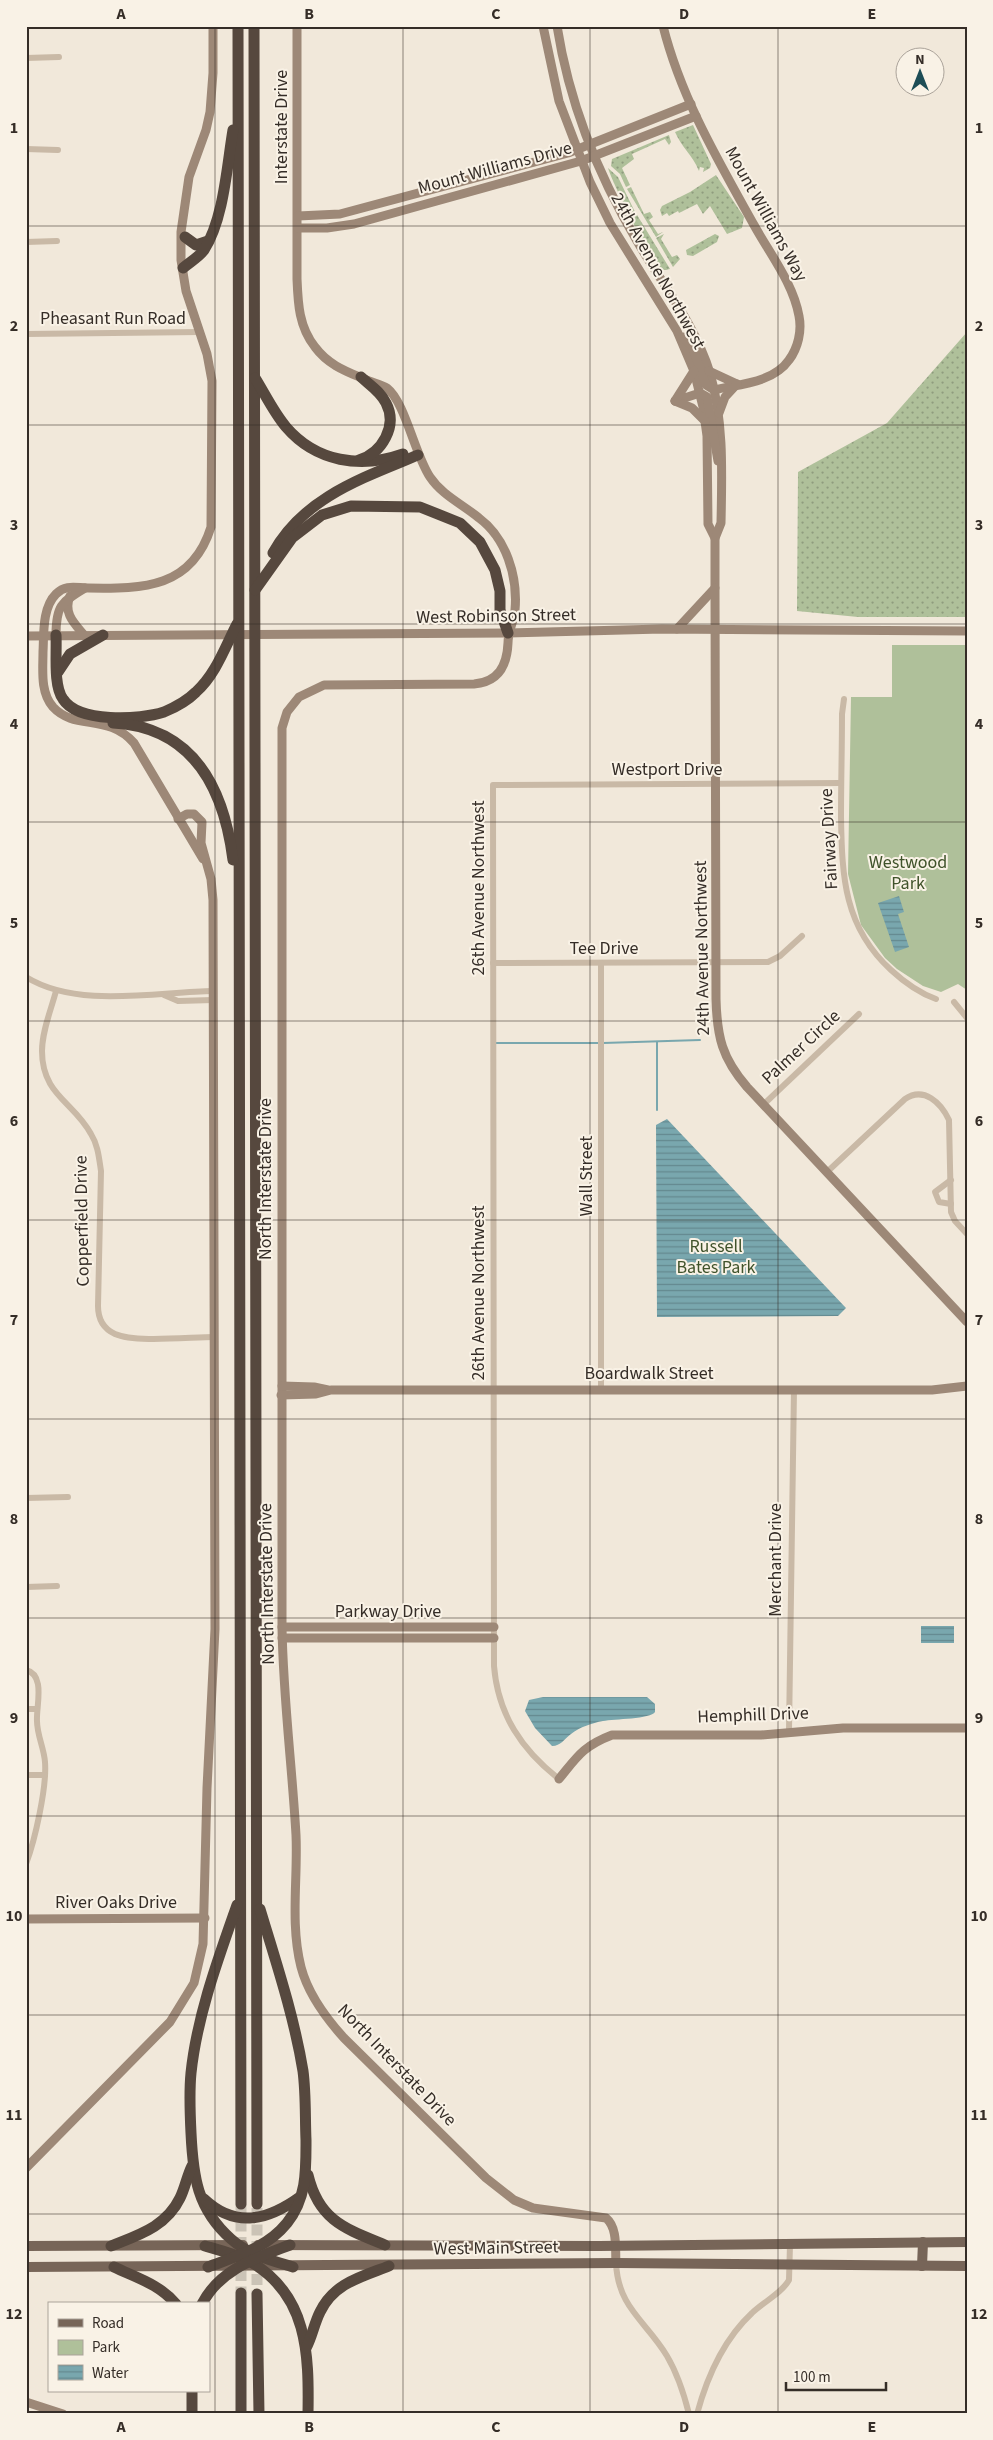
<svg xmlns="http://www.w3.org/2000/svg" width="993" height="2440" font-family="'Source Sans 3',sans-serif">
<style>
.grass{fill:url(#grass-dots)}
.green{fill:#afc09a}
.water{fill:url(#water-rules)}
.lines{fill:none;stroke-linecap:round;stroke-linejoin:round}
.stream{stroke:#79a7ae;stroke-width:2}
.highway-tunnel{stroke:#cbc3b6;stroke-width:11;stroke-dasharray:11 5.5;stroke-linecap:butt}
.street{stroke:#c9b9a6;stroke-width:6}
.secondary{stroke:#9d8877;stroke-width:9}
.primary{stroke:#776558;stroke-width:10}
.highway{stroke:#56483e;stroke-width:11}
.grid{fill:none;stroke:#352d27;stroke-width:1;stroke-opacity:0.55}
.labels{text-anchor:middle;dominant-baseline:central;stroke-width:4;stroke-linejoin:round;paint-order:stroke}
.street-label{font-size:18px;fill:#352d27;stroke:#f9f2e6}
.park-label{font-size:18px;fill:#40532b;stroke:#f9f2e6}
.neatline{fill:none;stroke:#352d27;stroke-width:2}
.grid-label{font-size:16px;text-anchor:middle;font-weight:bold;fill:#352d27}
</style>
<defs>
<pattern id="grass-dots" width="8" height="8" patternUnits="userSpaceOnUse" patternTransform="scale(1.25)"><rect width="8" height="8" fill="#afc09a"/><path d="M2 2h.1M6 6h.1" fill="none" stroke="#8f9c7e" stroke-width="1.8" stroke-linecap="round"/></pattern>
<pattern id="water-rules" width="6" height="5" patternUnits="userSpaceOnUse" patternTransform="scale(1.25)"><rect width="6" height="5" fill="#79a7ae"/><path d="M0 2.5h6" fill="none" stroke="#64888e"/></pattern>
</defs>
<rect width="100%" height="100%" fill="#f1e8da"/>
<g class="grass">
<path d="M693,125L711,164L710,168L703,172L704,168L700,167L699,171C692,154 682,148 675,132Z"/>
<polygon points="669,135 671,142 669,145 665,139 632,154 634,159 622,168 630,185 626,187 620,174 611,166 612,159"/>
<path d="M608,168L618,177L634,210L670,269C666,270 663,271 660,268C650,260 612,182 608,168Z"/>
<polygon points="716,175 744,217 742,228 727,234 710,206 703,214 697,204 679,213 678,211 669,216 667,213 662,216 660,210 662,206 690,192"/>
<polygon points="631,187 644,214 650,212 653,217 649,220 658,234 663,232 656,237 627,189"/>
<polygon points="664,234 661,239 672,257 677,255 680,259 673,267 656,238"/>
<polygon points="715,234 719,236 717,242 693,256 687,255 686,250"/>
<polygon points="967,332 967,617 858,617 797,611 798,472 887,423"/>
</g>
<polygon class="green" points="892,645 967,645 967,990 958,984 941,992 923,986 897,969 885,958 861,925 848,874 851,697 892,697"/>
<g class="water">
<polygon points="899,896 904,912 898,914 909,947 895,952 878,903"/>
<polygon points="667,1119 846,1308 838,1316 657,1317 656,1125"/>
<rect x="921" y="1626" width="33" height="17"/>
<path d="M543,1697H647L655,1704V1712C651,1719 614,1719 603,1721C592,1723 580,1727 571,1734C564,1739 561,1746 552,1746L535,1728L525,1711L529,1700Z"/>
</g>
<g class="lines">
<g class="stream">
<polyline points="657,1042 657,1110"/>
<polyline points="496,1043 598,1043"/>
<polyline points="603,1043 700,1040"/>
</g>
<g class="highway-tunnel">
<polyline points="241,2204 241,2293"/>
<polyline points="257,2208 257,2294"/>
</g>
<g class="street">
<polyline points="26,58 59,57"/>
<polyline points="26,149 58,150"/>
<polyline points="26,242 57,241"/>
<polyline points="26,334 200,332"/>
<path d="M844,699L842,714C842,748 841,782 841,817C842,877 844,927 891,970C904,982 919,993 936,999"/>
<polyline points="493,963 768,962 780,956 802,936"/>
<path d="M26,977C78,1009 155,992 213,991"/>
<path d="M56,991C51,1010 42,1031 42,1051C42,1095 74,1102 91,1134C98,1145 99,1158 101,1171L98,1306C98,1319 104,1329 115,1334C135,1343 190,1337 214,1337"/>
<polyline points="164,995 178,1001 213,1000"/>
<polyline points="954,1002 967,1018"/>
<polyline points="764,1104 859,1014"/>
<path d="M827,1172L905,1099C924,1086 941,1103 949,1120L951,1212L955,1221L967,1234"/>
<polyline points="951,1204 939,1202 935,1192 951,1180"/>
<polyline points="601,1390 601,963"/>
<polyline points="26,1498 68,1497"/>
<polyline points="26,1587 57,1586"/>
<path d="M26,1670C46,1675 36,1706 37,1721C37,1735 44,1748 45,1762C47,1787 35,1840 26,1864"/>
<polyline points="26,1709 37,1709"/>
<polyline points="789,1731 794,1389"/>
<polyline points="26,1775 45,1775"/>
<path d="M559,1779C522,1750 498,1715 494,1666L493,785L841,783"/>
<path d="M616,2263C618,2308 646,2321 667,2356C677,2373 684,2394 689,2414"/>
<path d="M697,2414C707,2377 723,2340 752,2313C763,2302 781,2294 789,2280L790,2244"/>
</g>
<g class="secondary">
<path d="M297,26V279C298,304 299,327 315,347C329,366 348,372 369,381C374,383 382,385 387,388C405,402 415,455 430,477C442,495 462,504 479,518C506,538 518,576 515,610C514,621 508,631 508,643C507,666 498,682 474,684L324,685L299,697L287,712L282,728V1627C283,1696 292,1765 296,1835C298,1878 290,1924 301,1967C308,1994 325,2017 344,2038L486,2178L514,2200L533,2208L606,2218C618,2228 615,2249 616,2263"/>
<polyline points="543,26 559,101 590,182 610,223 677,331 694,371 703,407 707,436 708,524 715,538"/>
<path d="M557,26C569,102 598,175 637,241C662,284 695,324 710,373C724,422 722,472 721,523L715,538V588L716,999C717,1037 722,1058 747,1087L967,1322"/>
<path d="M663,26C681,98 719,162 754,225C770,254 793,283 799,316C802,331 798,348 789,360C773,383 739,384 714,390L706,385L692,346L683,337"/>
<polyline points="298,216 340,214 568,153 691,104"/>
<polyline points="298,228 327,228 354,224 581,161 696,116"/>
<polyline points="709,371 737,384"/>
<polyline points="675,401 700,393 707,397 718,461"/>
<polyline points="675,401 692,408 705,421"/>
<polyline points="675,401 694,371"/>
<polyline points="719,413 725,397 737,384"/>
<path d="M70,596C63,613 74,623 84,635"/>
<polyline points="677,629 715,588"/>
<path d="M56,635C56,606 61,602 85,588"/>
<polyline points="26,636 508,633 662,629 967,631"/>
<path d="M203,859L134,743C108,713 75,731 53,707C40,692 43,670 43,652C44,634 42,608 56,594C66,584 76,588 88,588C144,589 192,588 211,527L212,381L207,354L186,291L181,260V232L189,177L206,130L210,112L213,73V26"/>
<polyline points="282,1386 314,1387 328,1390"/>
<polyline points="281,1395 316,1394 331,1390 932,1390 967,1386"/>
<polyline points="282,1627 494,1627"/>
<polyline points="282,1638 494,1638"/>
<path d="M559,1779C577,1757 583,1746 612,1735H761L843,1728H967"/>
<polyline points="26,1919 205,1918"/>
<polyline points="26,2168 170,2022 194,1983 203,1944 207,1788 215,1629 213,900 211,879 201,843 202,822 194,814 187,814 178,819"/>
<polyline points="26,2402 63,2414"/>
</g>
<g class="primary">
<polyline points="258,2245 599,2246 967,2242"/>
<polyline points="26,2246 243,2245"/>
<polyline points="922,2266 923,2242"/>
<polyline points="26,2267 616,2263 967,2266"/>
</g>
<g class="highway">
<polyline points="238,26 241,2204"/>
<polyline points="254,26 257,2204"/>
<polyline points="185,237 196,245 208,241"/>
<path d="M183,268C190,262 199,257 204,250C224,219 227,165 233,130"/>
<path d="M255,378C265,394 274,413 286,427C316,462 361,469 403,454"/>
<path d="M359,460C382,453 398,426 386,403C381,392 370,385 361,377"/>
<path d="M273,553C304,497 363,478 418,455"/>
<polyline points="255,590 292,538 322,515 351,506 420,507 460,523 480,542 495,570 500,591 500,610 508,633"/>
<path d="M56,635C57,652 53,686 63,699C78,723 140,720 164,712C176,707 187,701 196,692C216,674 225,647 237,624"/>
<polyline points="58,672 70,654 103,635"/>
<path d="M113,723C194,727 224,789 233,860"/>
<path d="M237,1905C218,1959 197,2016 191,2073C189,2093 190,2113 191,2133C193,2176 197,2209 231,2239C249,2255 270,2260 293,2267"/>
<path d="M308,2175C319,2221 346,2229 385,2245"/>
<path d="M204,2199C236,2229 268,2220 300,2197"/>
<path d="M111,2246C138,2235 166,2227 180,2198C185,2188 187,2176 192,2166"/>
<path d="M205,2246C219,2250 235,2254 249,2261C308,2294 309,2354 308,2414"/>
<path d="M114,2267C137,2278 159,2284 176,2304"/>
<path d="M208,2267C237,2256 267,2248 287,2223C307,2198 306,2170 306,2140C305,2117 306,2094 303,2071C294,2016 276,1962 260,1909"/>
<polyline points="241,2293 241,2414"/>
<polyline points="257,2294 259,2414"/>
<path d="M202,2304C220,2269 256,2258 290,2245"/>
<path d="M306,2348C312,2337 314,2324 320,2312C334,2283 361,2277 389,2266"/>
<polyline points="192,2391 192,2414"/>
</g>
</g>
<path class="grid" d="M215,26V2414M403,26V2414M590,26V2414M778,26V2414M26,226H967M26,425H967M26,624H967M26,822H967M26,1021H967M26,1220H967M26,1419H967M26,1618H967M26,1816H967M26,2015H967M26,2214H967"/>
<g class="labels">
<g class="street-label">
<text transform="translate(281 127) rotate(-90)">Interstate Drive</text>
<text transform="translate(495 168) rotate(-15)">Mount Williams Drive</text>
<text transform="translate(766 214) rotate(61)">Mount Williams Way</text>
<text transform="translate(658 271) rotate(61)">24th Avenue Northwest</text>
<text x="113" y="318">Pheasant Run Road</text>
<text transform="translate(496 616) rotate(-1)">West Robinson Street</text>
<text x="667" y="769">Westport Drive</text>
<text transform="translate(829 839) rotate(-93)">Fairway Drive</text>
<text transform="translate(478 888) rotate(-90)">26th Avenue Northwest</text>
<text x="604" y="948">Tee Drive</text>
<text transform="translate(702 948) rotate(-91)">24th Avenue Northwest</text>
<text transform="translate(801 1047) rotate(-43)">Palmer Circle</text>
<text transform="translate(586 1176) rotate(-90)">Wall Street</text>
<text transform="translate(265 1179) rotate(-90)">North Interstate Drive</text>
<text transform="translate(82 1221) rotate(-91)">Copperfield Drive</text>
<text transform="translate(478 1293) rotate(-90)">26th Avenue Northwest</text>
<text x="649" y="1373">Boardwalk Street</text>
<text transform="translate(775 1560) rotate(-90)">Merchant Drive</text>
<text transform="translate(267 1584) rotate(-91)">North Interstate Drive</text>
<text x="388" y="1611">Parkway Drive</text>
<text transform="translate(753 1715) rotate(-2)">Hemphill Drive</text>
<text x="116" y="1902">River Oaks Drive</text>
<text transform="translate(397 2065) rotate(46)">North Interstate Drive</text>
<text transform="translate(496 2248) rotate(-1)">West Main Street</text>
</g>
<g class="park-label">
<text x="908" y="862">Westwood<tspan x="908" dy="21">Park</tspan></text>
<text x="716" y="1246">Russell<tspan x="716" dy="21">Bates Park</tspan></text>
</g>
</g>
<rect width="993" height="2440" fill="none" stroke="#f9f2e6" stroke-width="55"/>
<rect x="48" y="2302" width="162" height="90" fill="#f9f2e6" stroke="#aba39a"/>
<rect x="58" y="2319" width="25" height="8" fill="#776558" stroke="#aba39a"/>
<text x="92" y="2328" font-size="15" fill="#352d27">Road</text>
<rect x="58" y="2340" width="25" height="15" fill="#afc09a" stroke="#aba39a"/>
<text x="92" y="2352" font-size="15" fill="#352d27">Park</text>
<rect x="58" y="2365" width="25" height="15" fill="url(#water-rules)" stroke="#aba39a"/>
<text x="92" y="2378" font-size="15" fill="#352d27">Water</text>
<g transform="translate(920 72)"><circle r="24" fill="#f9f2e6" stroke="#aba39a"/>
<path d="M0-4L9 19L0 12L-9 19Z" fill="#1d4d56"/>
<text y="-8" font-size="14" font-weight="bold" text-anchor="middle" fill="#352d27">N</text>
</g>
<path d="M786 2382v8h100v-8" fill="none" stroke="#352d27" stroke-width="2.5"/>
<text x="793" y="2382" font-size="15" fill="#352d27" stroke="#f9f2e6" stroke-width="4" paint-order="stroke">100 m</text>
<rect x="28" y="28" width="938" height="2384" class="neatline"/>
<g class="grid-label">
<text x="121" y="19">A</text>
<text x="309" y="19">B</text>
<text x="496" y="19">C</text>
<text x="684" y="19">D</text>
<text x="872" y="19">E</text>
<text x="14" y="133">1</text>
<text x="979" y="133">1</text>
<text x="14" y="331">2</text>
<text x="979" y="331">2</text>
<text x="14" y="530">3</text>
<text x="979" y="530">3</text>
<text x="14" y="729">4</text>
<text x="979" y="729">4</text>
<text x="14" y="928">5</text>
<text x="979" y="928">5</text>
<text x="14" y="1126">6</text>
<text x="979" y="1126">6</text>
<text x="14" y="1325">7</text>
<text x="979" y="1325">7</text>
<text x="14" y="1524">8</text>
<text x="979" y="1524">8</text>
<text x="14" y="1723">9</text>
<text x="979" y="1723">9</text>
<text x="14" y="1921">10</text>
<text x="979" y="1921">10</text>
<text x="14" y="2120">11</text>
<text x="979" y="2120">11</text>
<text x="14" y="2319">12</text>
<text x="979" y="2319">12</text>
<text x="121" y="2432">A</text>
<text x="309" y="2432">B</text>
<text x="496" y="2432">C</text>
<text x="684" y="2432">D</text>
<text x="872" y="2432">E</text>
</g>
</svg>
